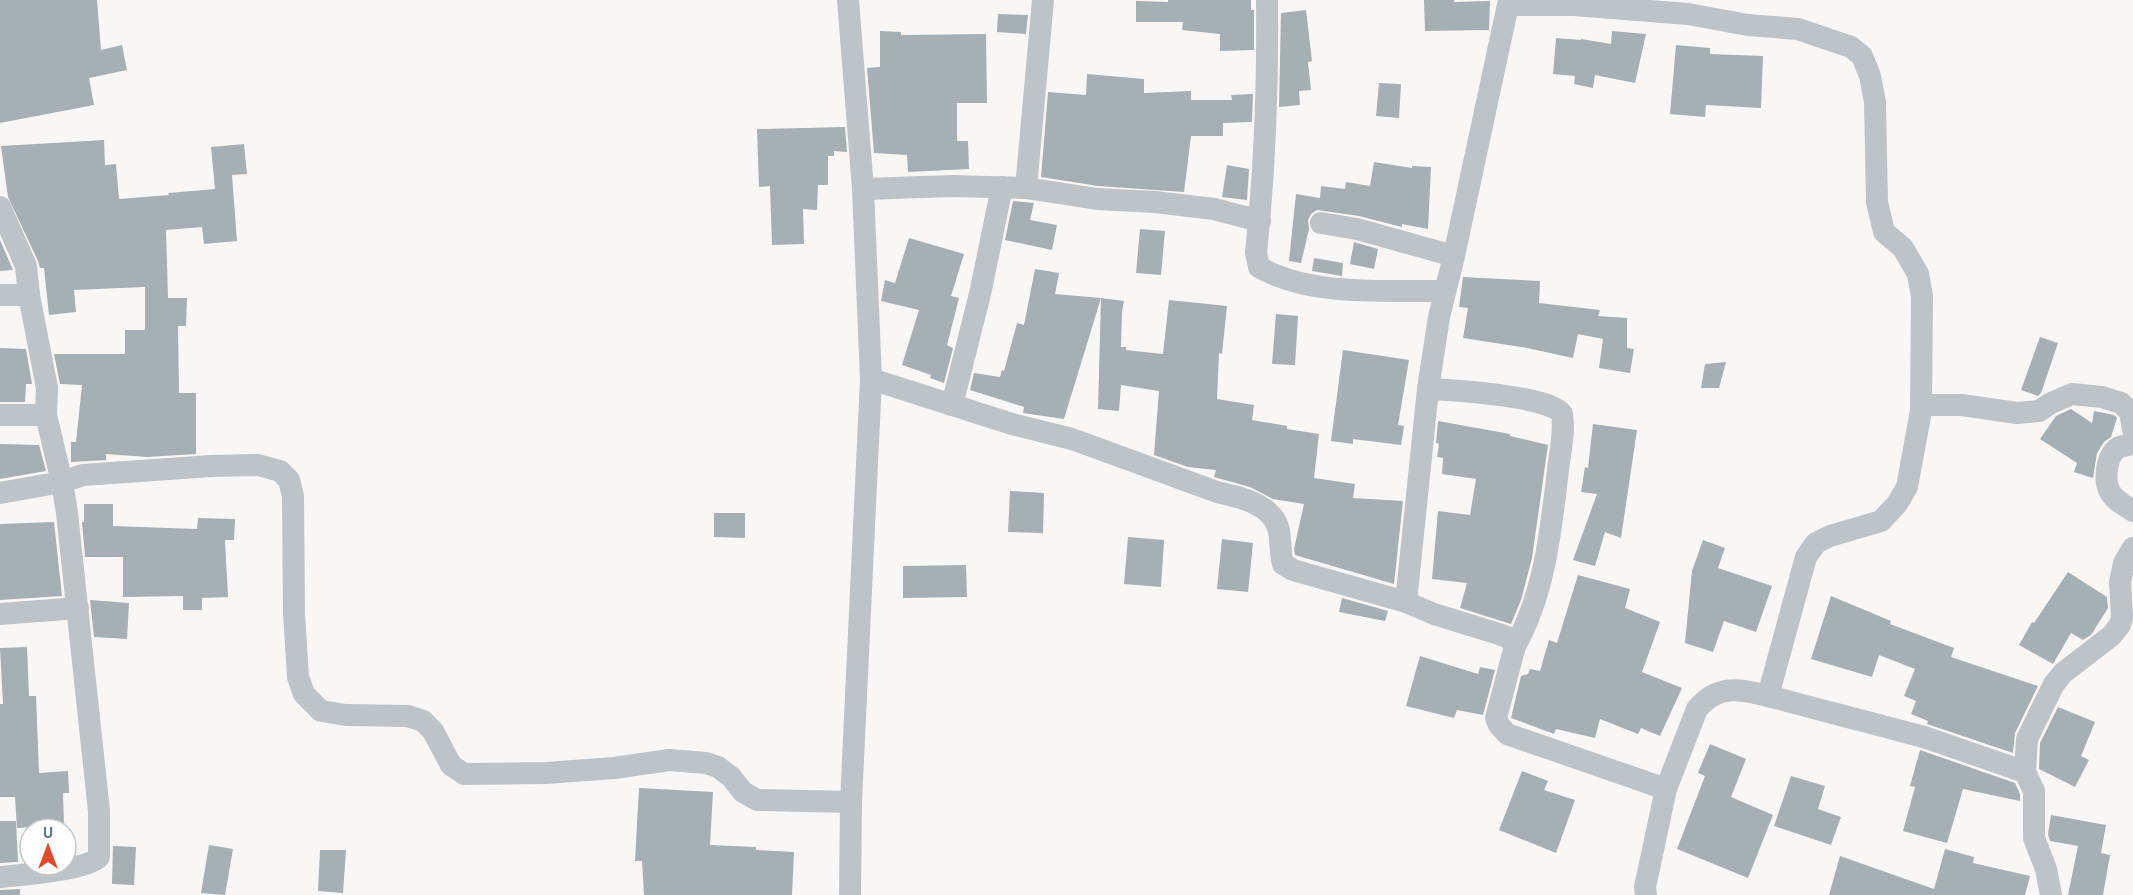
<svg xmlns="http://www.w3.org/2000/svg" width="2133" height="895" font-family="'Alegreya Sans',sans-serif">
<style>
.building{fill:#a5afb4}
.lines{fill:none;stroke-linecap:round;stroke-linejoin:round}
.minor{stroke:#bec3c7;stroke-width:22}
</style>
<rect width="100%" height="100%" fill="#f8f7f5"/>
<g class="building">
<polygon points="0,0 97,0 101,50 122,45 127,70 89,78 94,105 0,123"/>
<polygon points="1168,0 1251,0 1251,10 1254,10 1254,50 1220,51 1220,34 1182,30 1183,22 1136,22 1136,1 1168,2"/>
<polygon points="1424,0 1454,0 1454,2 1490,1 1489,30 1425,31"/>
<polygon points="1306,10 1312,61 1308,62 1311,90 1299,91 1300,105 1279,107 1281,13"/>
<polygon points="998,14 1028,15 1026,34 997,32"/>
<polygon points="880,31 901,32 901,35 986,34 987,103 957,103 957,141 968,141 969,169 908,172 907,155 874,153 867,68 880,67"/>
<polygon points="1612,31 1646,34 1635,83 1595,75 1593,88 1574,84 1575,76 1553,74 1556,38 1581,40 1581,39 1611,44"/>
<polygon points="1676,45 1710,48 1710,54 1763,56 1761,108 1706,105 1705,117 1670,114"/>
<polygon points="1087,74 1144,79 1144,93 1191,91 1191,100 1232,100 1231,95 1253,94 1252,122 1223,123 1223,136 1191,136 1184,192 1098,186 1041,177 1048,92 1086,95"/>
<polygon points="1379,83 1401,84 1399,118 1376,116"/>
<polygon points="845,127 847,152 834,151 834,156 828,156 828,185 818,185 817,210 803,209 804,244 772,245 770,186 759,187 757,129"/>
<polygon points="104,140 105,165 116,164 119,199 169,195 168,193 215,189 211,147 244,144 247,174 232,175 237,241 204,244 202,227 166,230 168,298 187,298 186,326 178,326 179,393 196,393 196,454 147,457 106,454 106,460 71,462 71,442 76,442 82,385 60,384 54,354 125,354 125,330 145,330 145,287 74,290 76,312 49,315 44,268 40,268 38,261 8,197 1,146"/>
<polygon points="1374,162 1412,168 1412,166 1431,167 1428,229 1402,224 1402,227 1359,216 1317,210 1311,214 1308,220 1309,229 1301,263 1289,261 1296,194 1320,198 1321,186 1345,189 1346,182 1370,186"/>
<polygon points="1227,165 1249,169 1247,200 1222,197"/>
<polygon points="1013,201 1034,203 1030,220 1057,225 1052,250 1005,240"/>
<polygon points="1140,229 1165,231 1161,275 1136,273"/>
<polygon points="909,238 964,254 951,296 959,298 947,345 953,348 944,383 930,378 931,375 902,365 919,310 881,301 885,280 895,283"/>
<polygon points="0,240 13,270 0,271"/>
<polygon points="1354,242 1378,249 1374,269 1350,264"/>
<polygon points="1314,258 1343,263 1342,276 1312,271"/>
<polygon points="1035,269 1059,273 1055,294 1101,298 1064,419 1023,413 1024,407 970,390 974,373 1000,377 1002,370 1004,371 1017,323 1024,325"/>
<polygon points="1463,277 1540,281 1539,303 1600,310 1598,316 1627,318 1627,348 1634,349 1630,373 1599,368 1603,339 1578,334 1573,358 1527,348 1463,338 1468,308 1459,307"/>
<polygon points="1101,298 1124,301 1122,312 1121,347 1126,347 1126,350 1163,354 1169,300 1227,306 1222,354 1219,353 1217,399 1254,405 1252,420 1287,426 1287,429 1319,434 1314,478 1355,484 1353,498 1403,501 1394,584 1295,555 1294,549 1304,504 1273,499 1250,487 1214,477 1216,470 1188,467 1154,455 1159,391 1121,385 1119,411 1098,409"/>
<polygon points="1276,314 1298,316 1295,365 1272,364"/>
<polygon points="2040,337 2058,343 2041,393 2038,396 2021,390"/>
<polygon points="0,348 26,349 32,384 26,384 25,402 0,402"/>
<polygon points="1343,350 1409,360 1398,425 1404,426 1401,445 1353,439 1353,444 1331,441"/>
<polygon points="1726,362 1719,388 1701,388 1705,364"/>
<polygon points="2071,409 2092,423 2094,411 2114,415 2117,418 2111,437 2104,442 2097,453 2093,478 2074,472 2077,463 2040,439 2056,416"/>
<polygon points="1438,421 1510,434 1510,436 1548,445 1532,558 1521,600 1511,624 1460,608 1467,583 1432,579 1438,511 1470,515 1476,479 1442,474 1443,458 1437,457 1439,444 1436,443"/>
<polygon points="1593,424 1637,430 1621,538 1605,532 1595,566 1573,560 1597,494 1581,492 1585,467 1588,468"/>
<polygon points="0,444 39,445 46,471 0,479"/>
<polygon points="1010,491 1044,493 1043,533 1008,532"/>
<polygon points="84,504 113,504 113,526 197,529 198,518 235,519 234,540 225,540 228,597 202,598 202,610 183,610 183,596 123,597 123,557 85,557 82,522 84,522"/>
<polygon points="714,513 745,513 745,538 714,537"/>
<polygon points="54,522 62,596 0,600 0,524"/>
<polygon points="1128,537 1164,540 1161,587 1124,584"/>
<polygon points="1222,539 1253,543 1248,592 1217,589"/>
<polygon points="1703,540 1725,548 1718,568 1772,586 1756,632 1724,621 1713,652 1685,643 1692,571"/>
<polygon points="966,565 967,597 903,598 903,566"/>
<polygon points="2068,572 2107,597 2108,608 2091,635 2083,640 2071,633 2053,664 2019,645 2032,622 2034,623"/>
<polygon points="1578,575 1630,589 1625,608 1660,622 1642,672 1682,688 1660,736 1641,728 1638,734 1600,719 1595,738 1556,729 1554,734 1511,718 1521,676 1528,674 1530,669 1540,671 1549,640 1557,643"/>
<polygon points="1831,596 1891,621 1890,624 1954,648 1951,657 2038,686 2015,733 2013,753 1927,724 1928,721 1911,714 1916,701 1904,696 1915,669 1879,655 1872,677 1811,659"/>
<polygon points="1342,598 1388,611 1385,621 1339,612"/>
<polygon points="90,600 129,603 127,639 94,637"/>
<polygon points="27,647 29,696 36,696 39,773 68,771 69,793 63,793 64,825 17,828 15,797 0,797 0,704 3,704 0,648"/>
<polygon points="1420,656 1478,674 1480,667 1495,670 1483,715 1457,710 1454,718 1406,706"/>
<polygon points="2058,707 2095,722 2081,756 2089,760 2075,787 2039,769 2040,743"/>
<polygon points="1710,744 1746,759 1731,797 1773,815 1748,878 1677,849 1705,776 1698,773"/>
<polygon points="1920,750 2015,783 2020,794 2020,801 1963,789 1947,843 1903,831 1915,787 1910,786"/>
<polygon points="1522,771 1548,781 1544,790 1575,800 1556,853 1499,830"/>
<polygon points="1791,776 1825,786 1818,809 1841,817 1831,845 1774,826"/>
<polygon points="639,788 713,792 710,845 756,847 756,850 794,852 792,895 644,895 642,861 635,861"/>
<polygon points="2051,815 2106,825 2101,853 2110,855 2103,895 2068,895 2078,846 2050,841 2048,834"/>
<polygon points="0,821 16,821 18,862 0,863"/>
<polygon points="209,845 233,849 225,895 201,893"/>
<polygon points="113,846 136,847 134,885 112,884"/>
<polygon points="1945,849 1974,857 1973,863 2030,876 2025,895 1829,895 1840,856 1934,889"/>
<polygon points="320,850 346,850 343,893 318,891"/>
<polygon points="20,889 20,895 0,895 0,890"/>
</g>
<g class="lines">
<g class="minor">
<polyline points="848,0 863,189 871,379 851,802 850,895"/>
<path d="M1267,0C1268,85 1265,168 1256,253L1259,267C1310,297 1387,290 1444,291"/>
<polyline points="1509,0 1454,256 1439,317 1428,389 1406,602 1434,614 1499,634 1509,638 1515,646 1496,718 1499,725 1507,734 1666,789 1645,887 1646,895"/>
<polyline points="1509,5 1574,5 1688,14 1748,25 1798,29 1851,47 1862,56 1870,76 1875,102 1877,202 1884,232 1903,248 1918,274 1922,296 1921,411 1907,487 1897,504 1881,521 1830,536 1816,543 1806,557 1768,696 1924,737 2025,772 2034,791 2034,838 2046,869 2051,895"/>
<polyline points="1026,188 1043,0"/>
<polyline points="863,189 953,186 1026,188 1097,199 1155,202 1214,209 1260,221"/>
<path d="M0,207L26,266L29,295L47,388L46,415L62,482L67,513L99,811V857C87,870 20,875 0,877"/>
<polyline points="1321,223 1357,229 1454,256"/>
<polyline points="0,295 29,295"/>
<path d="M871,379L1012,424L1072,439L1217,492C1239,497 1274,504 1279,531C1281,542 1280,553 1283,564L1293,570L1406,602"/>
<path d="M1428,389C1452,390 1551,396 1562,414C1565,432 1560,452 1558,470C1551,529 1545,593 1515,646"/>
<polyline points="952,405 980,294 1002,187"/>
<polyline points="1921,405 1962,405 2017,413 2039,411 2051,403 2072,394 2102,397 2121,403 2130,412 2133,429"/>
<polyline points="0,415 46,415"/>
<path d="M2133,444C2127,445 2119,446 2115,450C2106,459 2104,482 2110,492C2116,502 2125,505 2133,511"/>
<polyline points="0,493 62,482 83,475 211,466 258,465 280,471 289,480 293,496 294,614 298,677 304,694 321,711 346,715 408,716 423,721 433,731 451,765 464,774 546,773 614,768 669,760 706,763 718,767 731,777 743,792 757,800 851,802"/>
<polyline points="0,614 78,608"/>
<polyline points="2025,772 2027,739 2054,684 2063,673 2111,636 2120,625 2122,617 2120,582 2124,563 2133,548"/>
<path d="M1666,789L1697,709C1718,684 1739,689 1768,696"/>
</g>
</g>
<g transform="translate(48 847)"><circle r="28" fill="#ffffff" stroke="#c1c8cc" stroke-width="1.5"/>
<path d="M0-4.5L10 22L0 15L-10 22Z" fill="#e14a2c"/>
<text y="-9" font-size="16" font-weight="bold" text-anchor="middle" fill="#63757f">U</text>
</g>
</svg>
